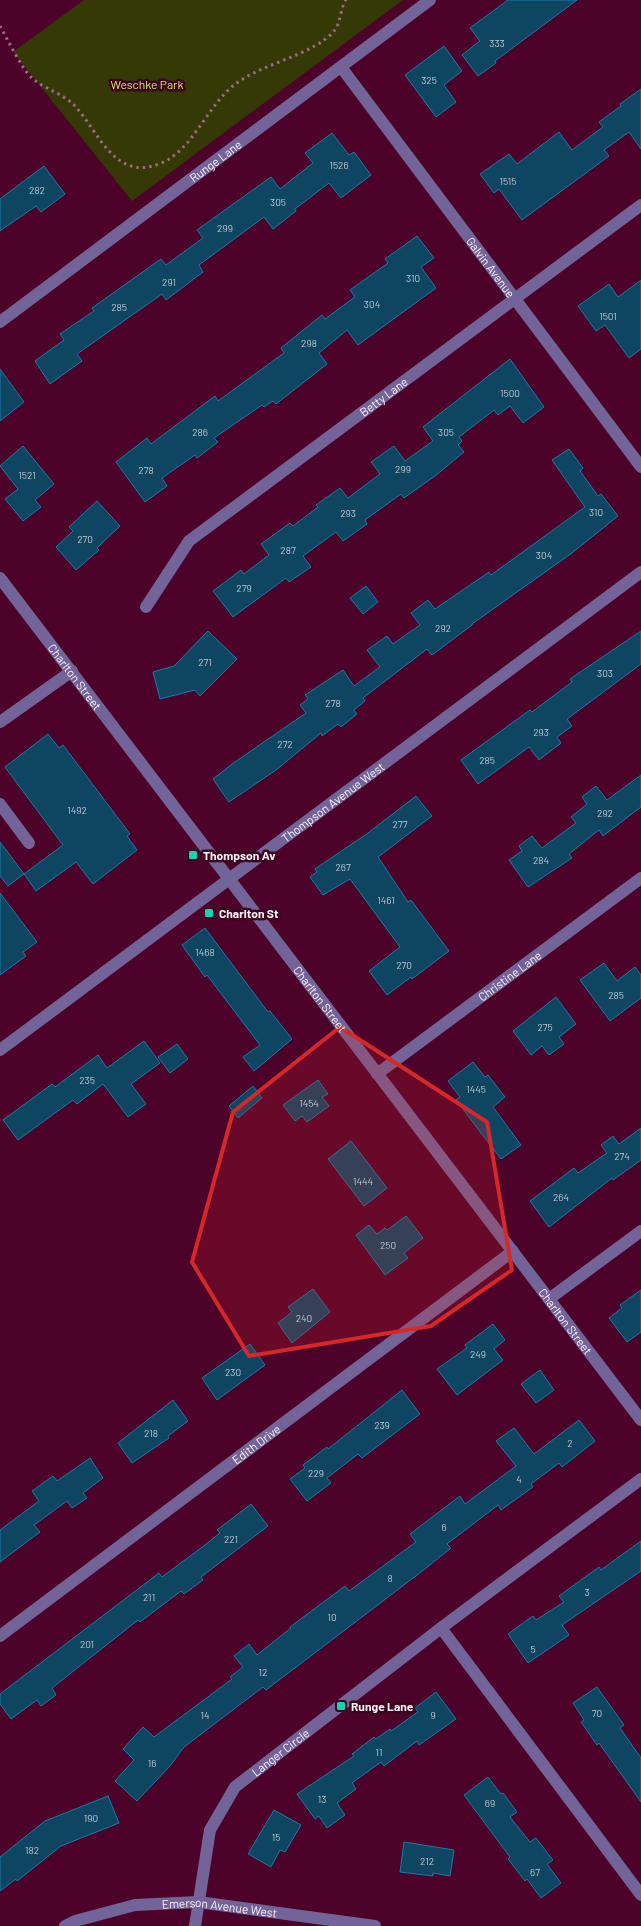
<svg xmlns="http://www.w3.org/2000/svg" width="641" height="1926" font-family="Barlow,sans-serif">
<style>
.green{fill:#343905}
.building{fill:#0e4662;stroke:#1a7baa}
.lines{fill:none;stroke-linecap:round;stroke-linejoin:round}
.path{stroke:#996a82;stroke-width:3;stroke-dasharray:2.5 4;stroke-linecap:butt}
.minor{stroke:#726498;stroke-width:12}
.marked{fill:#d62828;fill-opacity:0.2;stroke:#d62828;stroke-width:4;stroke-linejoin:round}
.poi-dot{fill:#14d5b3;stroke:#3b0420;stroke-width:2}
.labels{text-anchor:middle;dominant-baseline:central;stroke-width:5;stroke-linejoin:round;paint-order:stroke}
.number-label{font-size:10px;fill:#c0c6d0}
.park-label{font-size:12px;fill:#d6e668;stroke:#3b0420}
.street-label{font-size:12px;fill:#fbf1f5;stroke:#3b0420}
.poi-label{font-size:12px;font-weight:bold;fill:#fbf1f5;stroke:#3b0420;text-anchor:start}
</style>
<rect width="100%" height="100%" fill="#4d022a"/>
<polygon class="green" points="84,0 403,0 132,201 13,52"/>
<g class="building">
<polygon points="508,0 577,0 495,61 496,63 478,76 462,55 480,41 470,28"/>
<polygon points="444,46 462,71 444,85 456,102 436,117 405,75"/>
<polygon points="641,89 641,149 629,132 604,150 609,156 522,220 499,189 494,193 480,174 509,154 517,164 559,132 572,150 603,127 599,122 621,106 620,104"/>
<polygon points="332,133 349,155 354,152 371,175 341,198 329,183 295,209 296,211 273,229 264,217 199,265 203,272 166,300 162,294 77,354 82,361 50,384 35,361 64,340 60,334 94,311 92,308 161,259 166,265 203,238 197,230 271,177 280,189 313,163 305,153"/>
<polygon points="44,166 65,194 41,212 36,206 0,231 0,199"/>
<polygon points="417,236 434,258 421,267 436,288 358,345 347,330 319,353 327,364 276,404 273,401 264,407 262,405 214,438 218,442 197,458 195,455 162,478 167,486 145,502 116,462 147,438 151,444 215,396 218,401 284,353 281,348 322,315 325,319 355,297 350,290 388,263 385,259"/>
<polygon points="641,280 641,349 629,358 605,325 596,331 578,306 609,284 618,297"/>
<polygon points="510,359 544,407 523,423 510,406 498,415 494,410 459,437 462,441 458,445 464,452 435,476 404,498 401,494 365,520 367,524 343,541 336,532 303,556 311,567 289,582 286,578 233,617 213,591 241,570 244,574 269,555 261,544 290,523 293,526 318,507 316,505 340,488 348,498 380,474 371,462 394,446 405,461 433,441 423,427"/>
<polygon points="0,369 24,402 0,421"/>
<polygon points="23,446 54,484 35,500 41,507 23,521 5,499 18,489 0,466"/>
<polygon points="569,449 583,468 580,471 598,496 601,494 618,516 572,553 472,624 472,625 432,655 427,649 363,698 365,701 354,710 357,714 341,727 338,724 322,736 321,733 276,770 229,802 213,779 232,764 306,713 300,705 308,699 305,695 343,670 354,686 380,667 367,650 387,636 393,644 420,625 411,613 428,600 435,609 489,572 491,575 585,507 552,460"/>
<polygon points="97,501 120,526 97,548 99,550 76,570 56,547 73,531 69,527"/>
<polygon points="366,586 378,602 363,614 350,598"/>
<polygon points="208,631 237,659 200,696 195,690 160,699 153,672 174,666"/>
<polygon points="641,631 641,664 567,719 572,726 557,737 561,743 539,760 529,747 478,784 461,760 530,710 532,712 572,682 570,679"/>
<polygon points="48,734 59,748 63,745 130,834 127,836 137,850 93,884 76,862 36,891 24,874 63,845 5,767"/>
<polygon points="641,775 641,807 603,836 599,830 569,854 572,858 528,887 509,860 522,851 519,846 532,836 542,848 576,823 571,817 587,804 582,797 596,786 607,800"/>
<polygon points="416,796 432,816 378,857 408,902 411,900 449,951 412,979 411,977 387,995 369,971 400,947 350,879 323,895 310,877 317,872 315,869 368,833"/>
<polygon points="0,842 24,874 8,886 0,876"/>
<polygon points="0,893 37,942 23,952 26,956 0,975"/>
<polygon points="205,928 268,1012 270,1011 292,1039 254,1071 243,1057 260,1045 207,975 205,977 182,945"/>
<polygon points="604,963 617,981 635,967 641,975 641,998 610,1021 580,980"/>
<polygon points="556,997 576,1024 559,1037 564,1044 549,1055 542,1046 531,1055 513,1031"/>
<polygon points="144,1041 160,1063 131,1084 146,1104 128,1117 103,1084 77,1104 73,1100 18,1140 3,1120 52,1084 55,1087 98,1055 107,1068"/>
<polygon points="177,1044 188,1059 170,1073 158,1057"/>
<polygon points="473,1062 485,1077 488,1075 505,1097 493,1107 521,1145 501,1159 456,1100 460,1097 448,1081"/>
<polygon points="318,1080 328,1094 322,1097 329,1106 307,1122 302,1116 295,1121 283,1105"/>
<polygon points="253,1086 262,1098 238,1118 229,1106"/>
<polygon points="641,1128 641,1160 613,1180 612,1178 549,1227 530,1201 574,1168 578,1173 607,1153 601,1145 613,1136 619,1144"/>
<polygon points="351,1141 387,1188 364,1206 328,1159"/>
<polygon points="406,1216 423,1238 404,1253 408,1258 385,1275 356,1235 369,1225 377,1234 385,1228 387,1230"/>
<polygon points="313,1289 330,1312 292,1343 278,1323 292,1312 288,1307"/>
<polygon points="641,1290 641,1332 627,1342 609,1318 622,1308 620,1305"/>
<polygon points="493,1324 505,1340 494,1349 503,1360 457,1395 437,1369 467,1348 465,1345"/>
<polygon points="250,1344 265,1365 217,1400 202,1378"/>
<polygon points="540,1370 554,1390 536,1403 521,1384"/>
<polygon points="402,1390 420,1414 362,1458 358,1454 327,1478 331,1483 307,1501 290,1479 305,1468 303,1465 327,1447 328,1449"/>
<polygon points="173,1400 188,1421 168,1436 169,1438 132,1463 118,1443"/>
<polygon points="579,1420 595,1441 562,1467 559,1463 531,1484 533,1487 501,1510 498,1505 447,1544 451,1548 421,1572 266,1690 263,1687 184,1747 170,1766 137,1801 115,1781 134,1760 123,1749 143,1727 154,1737 232,1679 230,1677 243,1667 234,1656 249,1644 257,1655 291,1628 290,1627 345,1586 349,1591 416,1542 410,1534 460,1496 465,1504 516,1466 496,1441 514,1428 534,1454"/>
<polygon points="90,1458 103,1478 83,1493 87,1498 72,1508 67,1501 34,1525 40,1532 0,1562 0,1530 39,1501 32,1491 53,1476 57,1481"/>
<polygon points="251,1504 268,1526 201,1577 203,1580 184,1594 181,1591 140,1622 138,1620 52,1688 56,1695 41,1706 37,1700 11,1719 0,1704 0,1694 159,1573 162,1577 205,1545 220,1533 217,1530"/>
<polygon points="641,1541 641,1571 562,1625 569,1635 528,1663 508,1634 533,1616 536,1620 564,1602 559,1596 599,1567 601,1570"/>
<polygon points="597,1687 624,1725 620,1728 641,1758 641,1802 599,1743 597,1745 581,1722 584,1720 573,1703"/>
<polygon points="436,1692 456,1719 419,1745 417,1741 384,1766 381,1762 352,1783 356,1789 337,1803 345,1815 327,1828 319,1816 315,1819 297,1794 354,1756 352,1754 374,1737 376,1739 390,1729 391,1731 418,1712 415,1708"/>
<polygon points="488,1777 501,1794 503,1793 517,1812 510,1817 530,1842 536,1838 553,1860 547,1864 561,1883 541,1898 527,1879 525,1881 508,1859 510,1857 464,1795"/>
<polygon points="108,1796 119,1823 61,1846 17,1881 16,1879 0,1891 0,1857 45,1821"/>
<polygon points="274,1810 301,1825 285,1852 280,1850 271,1867 248,1854"/>
<polygon points="404,1842 454,1850 450,1876 433,1873 433,1876 400,1872"/>
</g>
<g class="lines">
<path class="path" d="M0,26C8,40 21,68 32,78C44,89 63,93 76,107C99,133 115,181 159,164C192,152 207,106 234,85C260,64 314,55 334,31C341,23 340,9 346,0"/>
<g class="minor">
<path id="s1" d="M341,67L641,467"/>
<path id="s2" d="M0,322L430,0"/>
<path id="s3" d="M0,578L641,1420"/>
<path id="s4" d="M146,607L189,541L641,205"/>
<polyline points="0,722 72,671"/>
<polyline points="0,804 29,843"/>
<path id="s5" d="M0,1050L641,572"/>
<path id="s6" d="M377,1074L641,878"/>
<polyline points="549,1299 641,1231"/>
<polyline points="441,1628 641,1895"/>
<path id="s7" d="M0,1636L513,1251"/>
<path id="s8" d="M65,1926L75,1921L135,1905L198,1902L375,1926"/>
<path id="s9" d="M195,1926L210,1830L235,1787L441,1628L641,1479"/>
</g>
</g>
<path class="marked" d="M340,1027L487,1122L512,1270L431,1326L249,1356L192,1262L233,1112Z"/>
<g class="poi-dot">
<rect x="188" y="850" width="10" height="10" rx="2.5"/>
<rect x="204" y="908" width="10" height="10" rx="2.5"/>
<rect x="336" y="1701" width="10" height="10" rx="2.5"/>
</g>
<g class="labels">
<g class="number-label">
<text x="497" y="43">333</text>
<text x="429" y="80">325</text>
<text x="339" y="165">1526</text>
<text x="508" y="181">1515</text>
<text x="37" y="190">282</text>
<text x="278" y="202">305</text>
<text x="225" y="228">299</text>
<text x="413" y="278">310</text>
<text x="169" y="282">291</text>
<text x="372" y="304">304</text>
<text x="119" y="307">285</text>
<text x="608" y="316">1501</text>
<text x="309" y="343">298</text>
<text x="510" y="393">1500</text>
<text x="200" y="432">286</text>
<text x="446" y="432">305</text>
<text x="403" y="469">299</text>
<text x="146" y="470">278</text>
<text x="27" y="475">1521</text>
<text x="596" y="512">310</text>
<text x="348" y="513">293</text>
<text x="85" y="539">270</text>
<text x="288" y="550">287</text>
<text x="544" y="555">304</text>
<text x="244" y="588">279</text>
<text x="443" y="628">292</text>
<text x="205" y="662">271</text>
<text x="605" y="673">303</text>
<text x="333" y="703">278</text>
<text x="541" y="732">293</text>
<text x="285" y="744">272</text>
<text x="487" y="760">285</text>
<text x="77" y="810">1492</text>
<text x="605" y="813">292</text>
<text x="400" y="824">277</text>
<text x="541" y="860">284</text>
<text x="343" y="867">267</text>
<text x="386" y="900">1461</text>
<text x="205" y="952">1468</text>
<text x="404" y="965">270</text>
<text x="616" y="995">285</text>
<text x="545" y="1027">275</text>
<text x="87" y="1080">235</text>
<text x="476" y="1089">1445</text>
<text x="309" y="1103">1454</text>
<text x="622" y="1156">274</text>
<text x="363" y="1181">1444</text>
<text x="561" y="1197">264</text>
<text x="388" y="1245">250</text>
<text x="304" y="1318">240</text>
<text x="478" y="1354">249</text>
<text x="233" y="1372">230</text>
<text x="382" y="1425">239</text>
<text x="151" y="1433">218</text>
<text x="570" y="1443">2</text>
<text x="316" y="1473">229</text>
<text x="519" y="1479">4</text>
<text x="444" y="1527">6</text>
<text x="231" y="1539">221</text>
<text x="390" y="1578">8</text>
<text x="587" y="1592">3</text>
<text x="149" y="1597">211</text>
<text x="332" y="1617">10</text>
<text x="87" y="1644">201</text>
<text x="533" y="1649">5</text>
<text x="263" y="1672">12</text>
<text x="597" y="1713">70</text>
<text x="205" y="1715">14</text>
<text x="433" y="1715">9</text>
<text x="379" y="1752">11</text>
<text x="152" y="1763">16</text>
<text x="322" y="1799">13</text>
<text x="490" y="1803">69</text>
<text x="91" y="1818">190</text>
<text x="276" y="1837">15</text>
<text x="32" y="1850">182</text>
<text x="427" y="1861">212</text>
<text x="535" y="1872">67</text>
</g>
<g class="park-label">
<text x="147" y="84">Weschke Park</text>
</g>
<g class="street-label">
<text stroke="none"><textPath href="#s2" startOffset="269">Runge Lane</textPath></text>
<text stroke="none"><textPath href="#s1" startOffset="250">Galvin Avenue</textPath></text>
<text stroke="none"><textPath href="#s4" startOffset="321">Betty Lane</textPath></text>
<text stroke="none"><textPath href="#s3" startOffset="124">Charlton Street</textPath></text>
<text stroke="none"><textPath href="#s5" startOffset="415">Thompson Avenue West</textPath></text>
<text stroke="none"><textPath href="#s6" startOffset="165">Christine Lane</textPath></text>
<text stroke="none"><textPath href="#s3" startOffset="529">Charlton Street</textPath></text>
<text stroke="none"><textPath href="#s3" startOffset="934">Charlton Street</textPath></text>
<text stroke="none"><textPath href="#s7" startOffset="320">Edith Drive</textPath></text>
<text stroke="none"><textPath href="#s9" startOffset="204">Langer Circle</textPath></text>
<text stroke="none"><textPath href="#s8" startOffset="158">Emerson Avenue West</textPath></text>
</g>
<g class="poi-label">
<text x="203" y="855">Thompson Av</text>
<text x="219" y="913">Charlton St</text>
<text x="351" y="1706">Runge Lane</text>
</g>
</g>
</svg>
